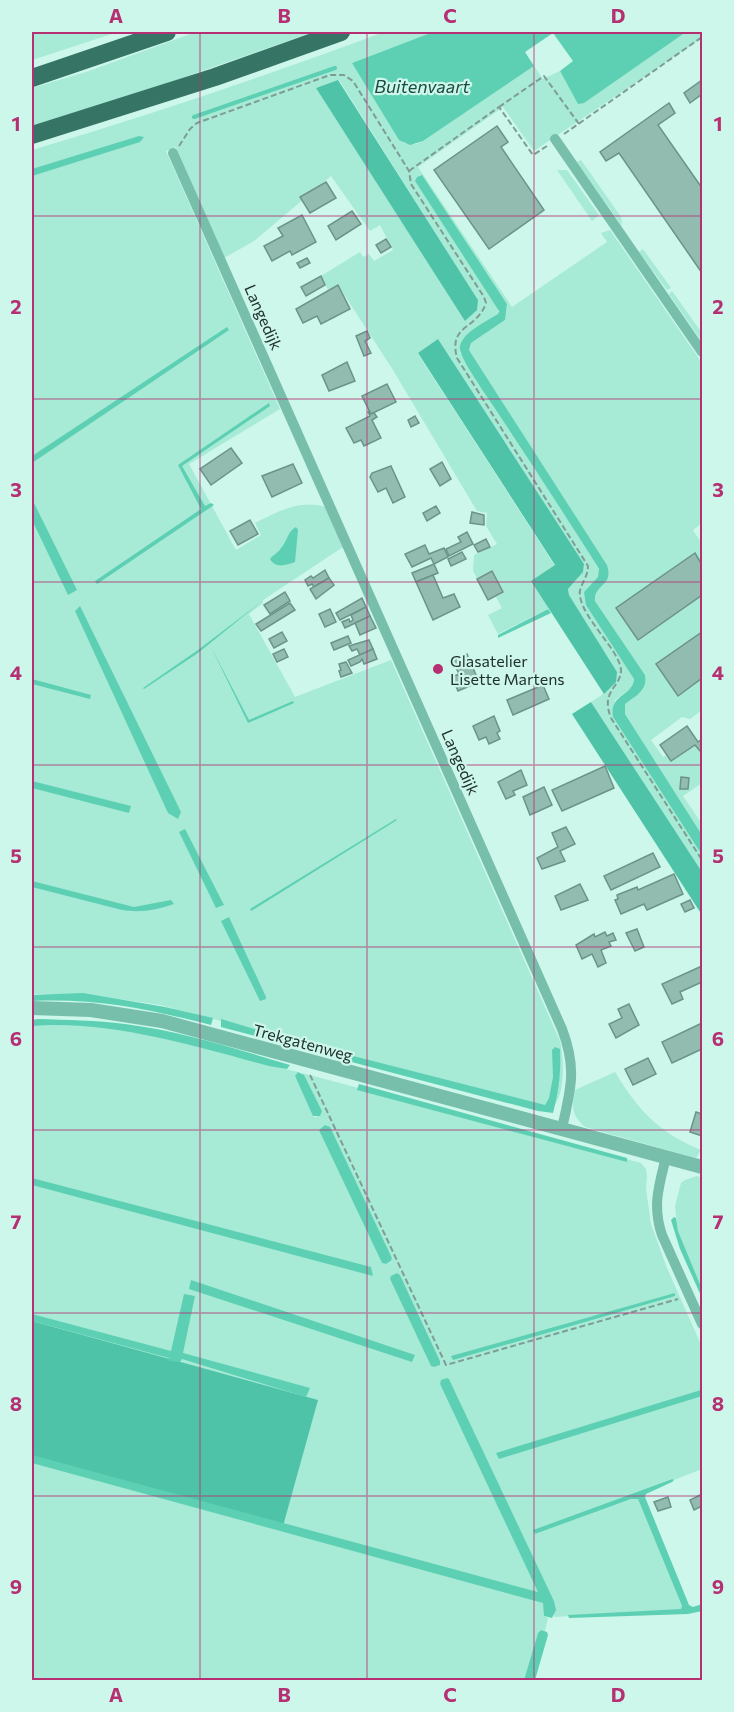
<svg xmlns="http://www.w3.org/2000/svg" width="734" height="1712" font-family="Commissioner,sans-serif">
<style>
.green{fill:#a7ead6;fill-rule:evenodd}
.forest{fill:#4ec3a7}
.water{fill:#5dd0b4}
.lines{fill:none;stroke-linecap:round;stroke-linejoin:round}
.stream{stroke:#5dd0b4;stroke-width:4}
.building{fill:#93bcb0;stroke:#6c9388;stroke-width:1.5}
.path{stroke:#7e9d94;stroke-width:2;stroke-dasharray:6 3;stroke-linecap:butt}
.minor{stroke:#77beab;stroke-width:10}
.tertiary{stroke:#77beab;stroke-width:14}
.motorway{stroke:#367465;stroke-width:18}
.grid{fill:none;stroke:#b52f72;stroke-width:1.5;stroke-opacity:0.55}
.poi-dot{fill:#b52f72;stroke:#ccf7ea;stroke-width:2}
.labels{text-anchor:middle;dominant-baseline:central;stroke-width:4.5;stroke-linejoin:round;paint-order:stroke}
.street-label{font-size:16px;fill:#21312c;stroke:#ccf7ea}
.poi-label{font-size:16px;fill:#21312c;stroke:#ccf7ea;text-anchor:start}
.water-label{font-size:18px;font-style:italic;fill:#1a4b40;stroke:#ccf7ea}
.neatline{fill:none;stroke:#b52f72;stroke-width:2}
.grid-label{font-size:20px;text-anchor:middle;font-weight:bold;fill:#b52f72}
</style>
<rect width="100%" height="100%" fill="#ccf7ea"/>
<g class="green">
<polygon points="32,32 118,32 32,60"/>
<polygon points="196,32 313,32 142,92 32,127 32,88 86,72"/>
<path d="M384,32H433L352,63L404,143L416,144L423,141L534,66L543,79L560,71L578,103H583L686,32H702V38L534,151L503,107L418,167L512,307L607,242L601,233L610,230L702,363V523L693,530L702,544V710L690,719L682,717L651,740L663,757L667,755L671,761L695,745L700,750L702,749V783L683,796L700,821L702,820V835L625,714V704C636,696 648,690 645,675L595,601C594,582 612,590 607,565L469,350L471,343L505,320L507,304L419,175L415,181L498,308V314L469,334L460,352L477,382L541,477L599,570V577L584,592L634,679L631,688L615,700L613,717L702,855V872L591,702C604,694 615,687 617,672L569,595L568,589L583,572L584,564L438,339L418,354L555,566L531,581L549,608L498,634L488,615L502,608L496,597L504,592L492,570L477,578L473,571L474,555L497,544L486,526L487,513L477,511L393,370L338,285L328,290L321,276L360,252L363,257L369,254L374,261L393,250L380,225L370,231L331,176L254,241L224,258L176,147L166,151L280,409L189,464L236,550L261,535L255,523C278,512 299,499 325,507L343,547L263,600V603L249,614L295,697L391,660L560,1041C564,1058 566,1098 551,1108L160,1005L99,996L32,994V150C151,115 268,75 384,32ZM339,80L478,300L466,321L316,88Z"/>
<polygon points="581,160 621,217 622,226 577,162"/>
<polygon points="557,170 567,170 599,215 592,221"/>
<polygon points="643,249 671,288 667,290 639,252"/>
<polygon points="672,291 702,333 702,342 669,294"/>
<path d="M59,1024L117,1028L169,1037L224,1054L298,1072L295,1076L314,1117H316L322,1111L302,1073L641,1163L646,1169L647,1176L646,1189L651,1224L667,1268L702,1347V1469L674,1480L671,1479L533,1530L535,1534L631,1499H638L682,1606L681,1610L554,1617V1601L449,1379L447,1378L441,1381L440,1384L544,1603V1616L548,1618L545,1631L541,1630L538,1633L524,1680H32V1459L317,1400L32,1321V1025ZM325,1125L330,1128L392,1258L391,1262L386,1264L382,1263L320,1130ZM397,1273L400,1275L440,1361L439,1365L434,1367L431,1366L390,1279Z"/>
<path d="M615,1072C638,1110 659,1133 701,1150L696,1158L585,1127C571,1114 572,1108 575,1090Z"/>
<polygon points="697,1176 702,1178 702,1289 678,1231 675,1206 681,1183 685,1180"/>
</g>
<g class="forest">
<polygon points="338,80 478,300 477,310 465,321 316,88"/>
<polygon points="438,339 584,564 583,572 568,589 569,595 617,672 616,682 604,694 531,581 555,565 418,353"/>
<polygon points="591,702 702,872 702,915 572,714"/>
<polygon points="32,1321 318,1400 283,1526 32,1459"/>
</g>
<g class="water">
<polygon points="433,32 686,32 584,103 578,104 560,71 573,61 553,33 525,52 534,66 423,141 410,145 399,140 352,63"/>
<polygon points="139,136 144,137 140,142 32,176 32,169"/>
<path d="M422,175L507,304L505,320L471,343L469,350L607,565C614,587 594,583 595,601L645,675C648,690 636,696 625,704V714L702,835V855L613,717C609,694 632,697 634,679L586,605L584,592L598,577L599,569C561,509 523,450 483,391C478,382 458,355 460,346C463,332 487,321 498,314L499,311L415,181L417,177Z"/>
<polygon points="227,327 229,330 32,463 32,456"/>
<polygon points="269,403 270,406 182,466 205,506 211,503 214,505 97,584 95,581 201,509 178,465"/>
<polygon points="32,499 77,590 68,595 32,520"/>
<path d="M296,527L298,530L295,562C286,565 276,569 270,559C273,555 278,553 281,548C288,540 287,532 296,527Z"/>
<polygon points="261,602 198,653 144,689 143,688 198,650"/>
<polygon points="80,606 181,812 178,819 168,813 75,611"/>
<polygon points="548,609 551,613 498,638 498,635"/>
<polygon points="211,647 249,720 293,701 294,703 248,723"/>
<polygon points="32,679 91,695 90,699 32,684"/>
<polygon points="32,781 131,806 129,813 32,788"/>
<polygon points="396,819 397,820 251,911 250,909"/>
<polygon points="185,829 224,905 216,908 179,832"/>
<path d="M32,881L134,907L171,900L174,904C156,910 141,913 122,910L32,887Z"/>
<polygon points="229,917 266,997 266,999 260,1001 221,921"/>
<path d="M83,993L165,1007L213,1018L211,1025C148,1009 97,998 32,1001V995Z"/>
<path d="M38,1019C67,1020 96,1020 125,1024C181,1031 236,1049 290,1065L287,1069L269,1066C192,1046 112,1020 32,1026V1020Z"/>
<polygon points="221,1019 278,1036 278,1042 221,1027"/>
<path d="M287,1039L545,1105L549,1098L553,1077L552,1050L555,1047L560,1049C561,1072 559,1091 553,1113L538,1111L287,1045Z"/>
<polygon points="298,1072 304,1075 322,1111 320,1116 313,1116 295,1076"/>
<polygon points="359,1084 627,1158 627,1162 357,1090"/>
<polygon points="325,1125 330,1127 392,1258 391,1261 386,1264 382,1263 319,1130"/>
<polygon points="32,1178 371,1267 373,1276 32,1185"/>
<polygon points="674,1217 676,1218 678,1231 702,1289 702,1298 680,1249 671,1220"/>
<polygon points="397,1273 400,1275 440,1361 440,1365 434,1367 431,1366 390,1279 391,1276"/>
<polygon points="191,1280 415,1355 412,1362 189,1289"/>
<polygon points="675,1293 675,1296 453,1360 451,1356"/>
<polygon points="184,1294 195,1296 183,1353 310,1388 306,1397 182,1359 180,1362 169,1361 169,1358 32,1321 32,1314 171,1351"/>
<polygon points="447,1378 449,1379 554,1601 556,1610 552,1618 544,1616 543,1603 32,1463 32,1455 538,1592 440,1384 441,1380"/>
<polygon points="701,1390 702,1396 499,1459 496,1453"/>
<polygon points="672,1479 674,1480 672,1482 646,1494 645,1497 689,1605 693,1607 702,1604 702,1611 688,1614 569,1618 568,1615 681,1609 682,1606 638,1499 631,1499 535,1534 533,1530"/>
<polygon points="541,1630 547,1632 548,1635 535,1680 524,1680 538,1633"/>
</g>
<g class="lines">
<polyline class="stream" points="194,117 335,68"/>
</g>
<g class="building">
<polygon points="702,80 702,94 690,103 684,93"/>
<polygon points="669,103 675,113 658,125 702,188 702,273 619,153 606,161 600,152"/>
<polygon points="497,126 508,142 501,147 544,210 489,249 434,170"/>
<polygon points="326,182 336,198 310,213 300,197"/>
<polygon points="352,211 361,224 336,240 328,226"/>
<polygon points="302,215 316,242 292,255 290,251 272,261 264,246 283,236 278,228"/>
<polygon points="386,239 391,247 381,253 376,245"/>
<polygon points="307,258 310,263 300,268 297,263"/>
<polygon points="321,276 325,285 306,296 301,287"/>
<polygon points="338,285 350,309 321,324 317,316 303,323 296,309"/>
<polygon points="367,331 370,338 365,341 371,353 364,356 356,336"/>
<polygon points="347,362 355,381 329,391 322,375"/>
<polygon points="387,384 396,402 371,414 362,396"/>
<polygon points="369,411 371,414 374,413 377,417 372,420 381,438 364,446 361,440 354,443 346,428 370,416 368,412"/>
<polygon points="415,416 419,423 411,427 408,420"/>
<polygon points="231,448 242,463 211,485 200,469"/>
<polygon points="442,462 451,479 440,486 430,469"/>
<polygon points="293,464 302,483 272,497 262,476"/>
<polygon points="391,466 405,497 393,503 386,488 378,492 370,477 372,473"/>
<polygon points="436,506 440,513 427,521 423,513"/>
<polygon points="472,512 484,515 484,525 470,523"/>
<polygon points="250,520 258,534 238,545 230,531"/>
<polygon points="467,532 473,544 449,556 446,549 461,542 458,537"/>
<polygon points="486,539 490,547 478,552 474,545"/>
<polygon points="425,545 429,554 444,548 448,557 434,564 431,558 412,567 405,554"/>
<polygon points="462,552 466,559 451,566 448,559"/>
<polygon points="695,553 702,565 702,595 638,640 616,608"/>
<polygon points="434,564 438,573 416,582 412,573"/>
<polygon points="325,570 329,578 314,587 312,584 308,586 305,580 311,576 313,578"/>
<polygon points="492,571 503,592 488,600 477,579"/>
<polygon points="433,575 443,598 454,594 460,607 433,620 416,582"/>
<polygon points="329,578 334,585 316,599 310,589"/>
<polygon points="285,592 290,601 270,614 264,605"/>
<polygon points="362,598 366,607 340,620 336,613"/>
<polygon points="290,603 295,610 261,631 256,624"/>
<polygon points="366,607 370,616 345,628 342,622 349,619 350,622 353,620 351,615"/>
<polygon points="330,609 336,622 325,627 319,614"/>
<polygon points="370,616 376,628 360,635 355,623"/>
<polygon points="282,632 287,641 274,648 269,639"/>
<polygon points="702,632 702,678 678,696 656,664"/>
<polygon points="348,636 351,643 334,650 331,643"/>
<polygon points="369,640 373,649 360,655 357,649 352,651 349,646"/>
<polygon points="284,649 288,657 277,662 273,654"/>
<polygon points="373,649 377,659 364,664 362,659 360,662 351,666 348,660"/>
<polygon points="467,654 479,682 458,691 452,677 459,674 453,661"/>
<polygon points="346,662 352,673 341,677 339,671 341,670 339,664"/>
<polygon points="543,685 549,699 513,715 507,700"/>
<polygon points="494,716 500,731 497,733 500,739 489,744 486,737 479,740 473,726"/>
<polygon points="687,726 698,742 702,739 702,749 700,751 695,745 671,761 660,745"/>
<polygon points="605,766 614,788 562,811 552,790"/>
<polygon points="521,770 527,785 513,791 515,795 506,799 498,782"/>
<polygon points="681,777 689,778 688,789 680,789"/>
<polygon points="544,787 552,805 530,815 523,797"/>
<polygon points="566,827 575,844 560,851 565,861 542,869 537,858 558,847 552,833"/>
<polygon points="653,853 660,867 611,890 604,876"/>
<polygon points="674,874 683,894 647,910 644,904 621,914 615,900 618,899 617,895 637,887 638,890"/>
<polygon points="580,884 588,900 561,910 555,896"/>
<polygon points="690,900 694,908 685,912 681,904"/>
<polygon points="637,929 644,947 635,951 626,933"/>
<polygon points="605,932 607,936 613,933 616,940 609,942 611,946 601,950 606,963 598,967 592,954 582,959 576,945 594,934 595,937"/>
<polygon points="702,966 702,982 680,992 683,999 672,1004 662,984"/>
<polygon points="629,1004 639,1025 616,1038 609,1024 622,1018 618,1009"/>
<polygon points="702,1023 702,1049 672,1063 662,1042"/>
<polygon points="648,1058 656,1074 633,1085 625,1069"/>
<polygon points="696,1112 702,1114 702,1136 690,1132"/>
<polygon points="702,1494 702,1506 694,1510 690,1500"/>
<polygon points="668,1497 671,1507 658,1511 654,1502"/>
</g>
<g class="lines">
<g class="path">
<polyline points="499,107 544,76 579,124"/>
<polyline points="564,134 702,37"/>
<path d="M179,146L190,129L197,123L330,75H344L353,81L409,171L411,184L484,297L486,303C477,330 448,324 457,358L588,566C588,579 578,586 580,596C583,619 620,651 621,670C621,688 600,690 611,718L702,860"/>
<polyline points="409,171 499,107 533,155 547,146"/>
<polyline points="310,1075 446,1365 678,1299"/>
</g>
<g class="minor">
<polyline points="555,139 702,352"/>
<path d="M173,153L562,1029C577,1068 571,1089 562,1128"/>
<path d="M666,1157C659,1186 652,1205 662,1235L702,1324"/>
</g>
<polyline class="tertiary" points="32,1008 91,1010 162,1021 702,1167"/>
<g class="motorway">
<polyline points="32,78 167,32"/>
<polyline points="32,135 215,77 341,32"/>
</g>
</g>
<path class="grid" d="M200,32V1680M367,32V1680M534,32V1680M32,216H702M32,399H702M32,582H702M32,765H702M32,947H702M32,1130H702M32,1313H702M32,1496H702"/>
<circle class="poi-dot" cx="438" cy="669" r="6"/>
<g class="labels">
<g class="street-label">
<text transform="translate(264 317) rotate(66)">Langedijk</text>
<text transform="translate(461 762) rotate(66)">Langedijk</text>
<text transform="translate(303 1042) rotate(15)">Trekgatenweg</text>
</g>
<g class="poi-label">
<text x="450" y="660">Glasatelier<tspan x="450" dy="18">Lisette Martens</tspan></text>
</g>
<g class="water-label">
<text x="422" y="86">Buitenvaart</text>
</g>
</g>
<rect width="734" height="1712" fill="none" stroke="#ccf7ea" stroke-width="66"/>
<rect x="33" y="33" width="668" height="1646" class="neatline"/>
<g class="grid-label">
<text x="116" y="23">A</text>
<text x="284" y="23">B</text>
<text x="450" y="23">C</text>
<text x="618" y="23">D</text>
<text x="16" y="131">1</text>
<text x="718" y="131">1</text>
<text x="16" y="314">2</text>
<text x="718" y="314">2</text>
<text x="16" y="497">3</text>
<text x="718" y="497">3</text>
<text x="16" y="680">4</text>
<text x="718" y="680">4</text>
<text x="16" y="863">5</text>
<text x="718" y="863">5</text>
<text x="16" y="1046">6</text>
<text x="718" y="1046">6</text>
<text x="16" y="1229">7</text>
<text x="718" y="1229">7</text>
<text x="16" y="1411">8</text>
<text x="718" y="1411">8</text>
<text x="16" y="1594">9</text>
<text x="718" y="1594">9</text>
<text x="116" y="1702">A</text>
<text x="284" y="1702">B</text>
<text x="450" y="1702">C</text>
<text x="618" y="1702">D</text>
</g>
</svg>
